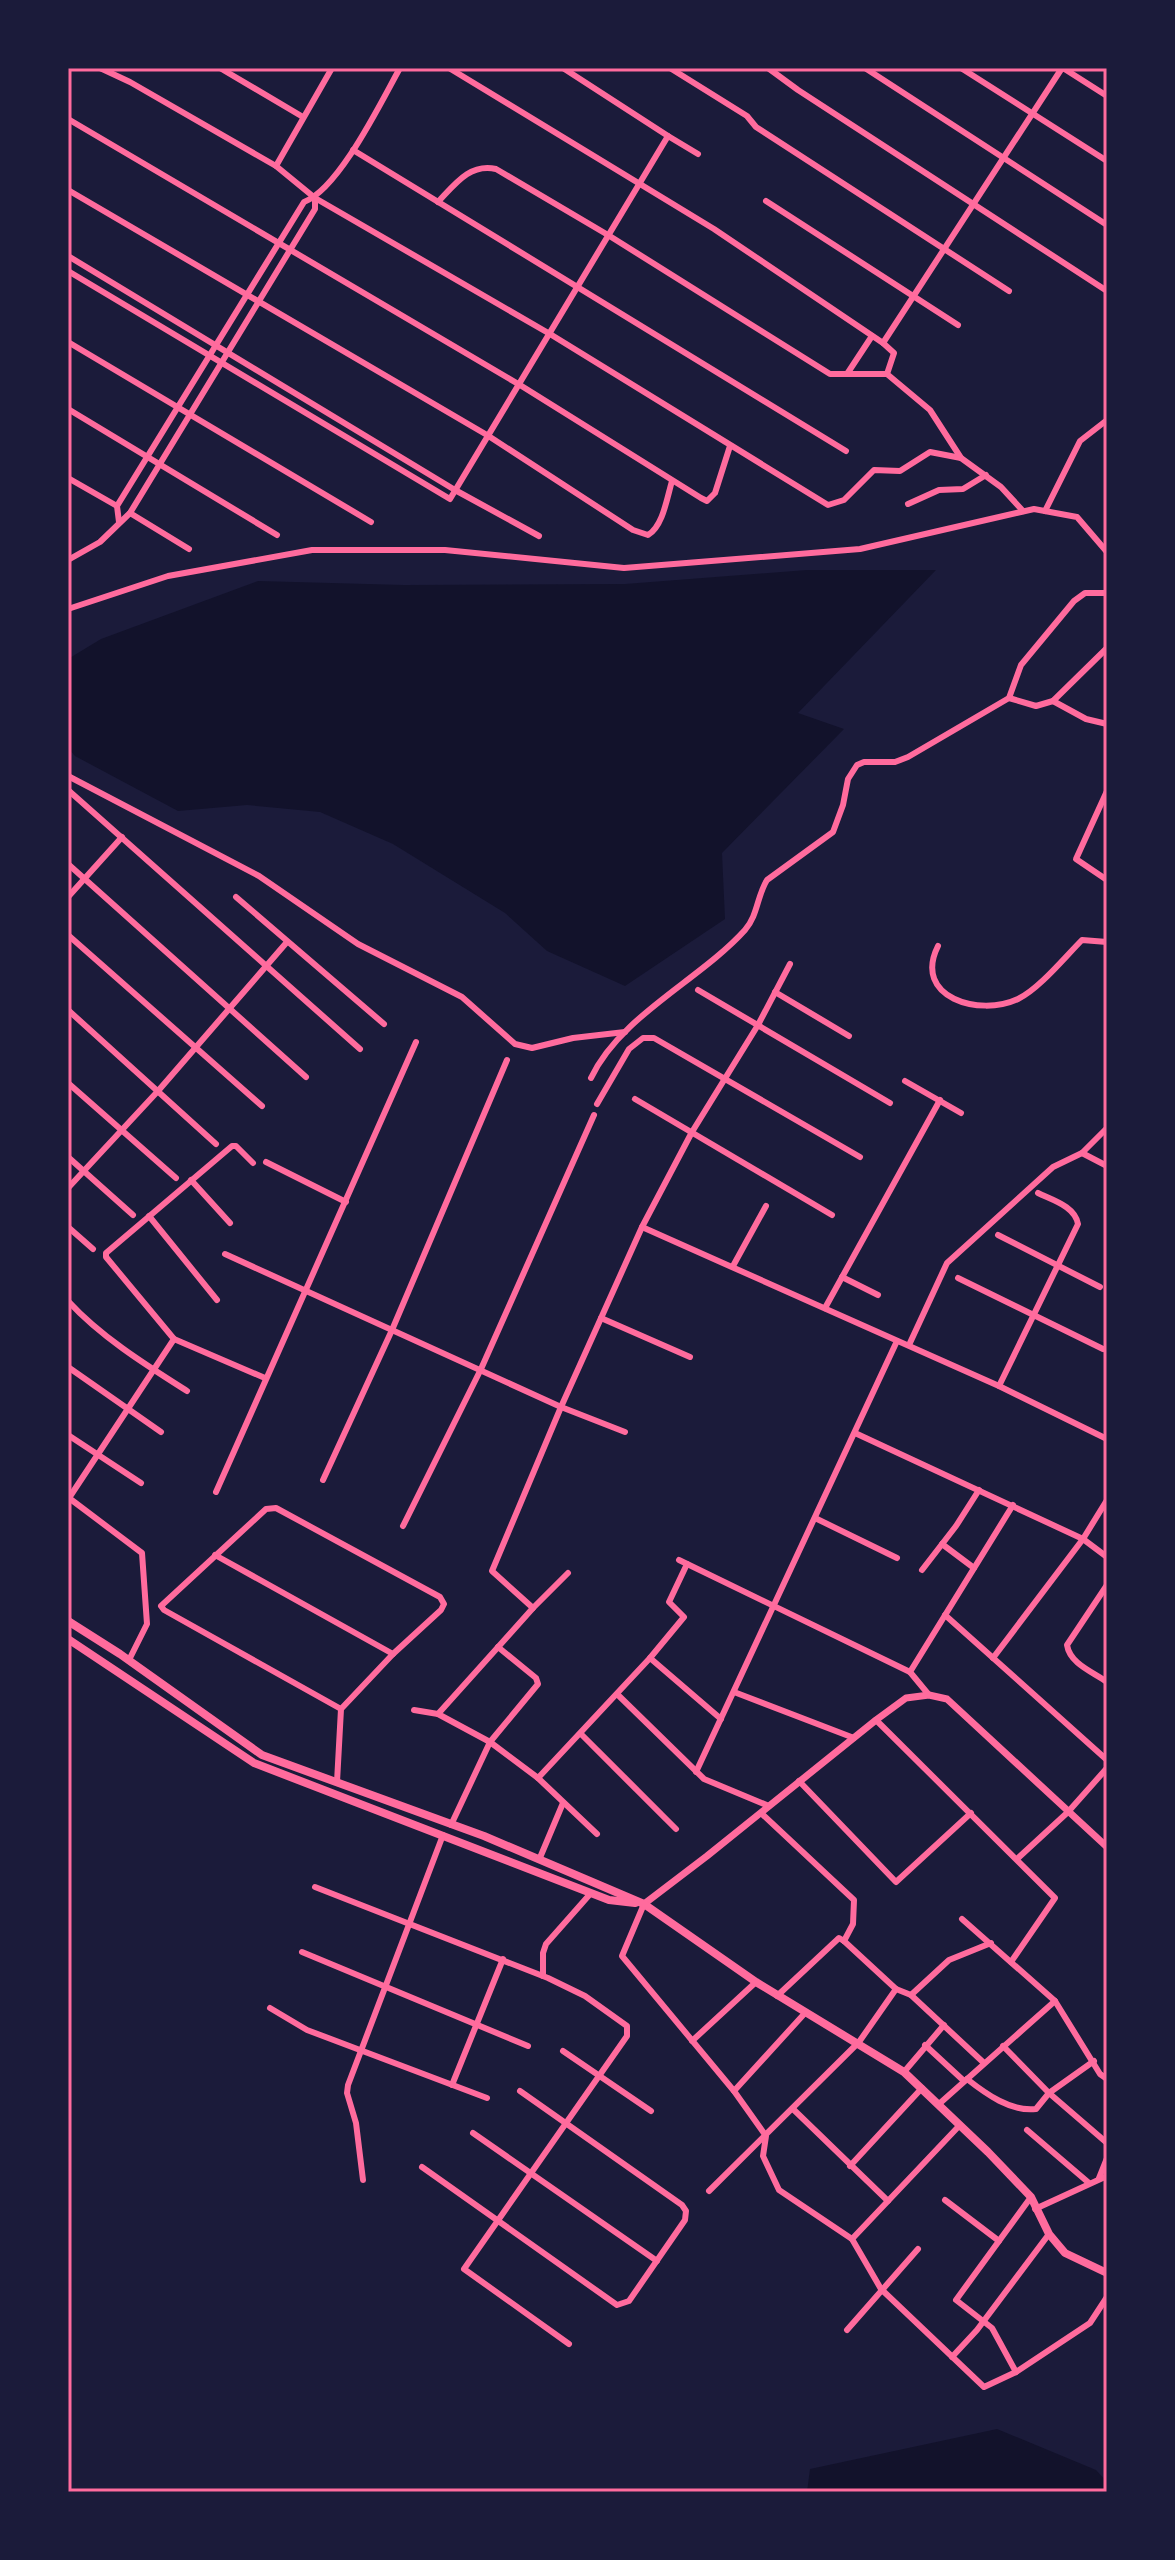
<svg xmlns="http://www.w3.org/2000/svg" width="1175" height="2560" font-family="'Open Sans',sans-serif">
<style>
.water{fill:#12122b}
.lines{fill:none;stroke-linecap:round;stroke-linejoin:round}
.minor{stroke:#ff6b9d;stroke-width:6}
.tertiary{stroke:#ff6b9d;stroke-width:7}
.secondary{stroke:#ff6b9d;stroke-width:8}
.neatline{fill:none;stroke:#ff6b9d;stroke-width:3}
</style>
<rect width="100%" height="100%" fill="#1b1b3a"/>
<g class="water">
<polygon points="807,570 936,570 798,713 844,729 722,853 725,919 625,986 547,951 505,913 393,844 320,812 247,805 178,811 75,756 68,748 68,659 101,639 258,581 404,585 625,584"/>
<polygon points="997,2429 1096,2470 1107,2482 1107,2492 807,2492 810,2469"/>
</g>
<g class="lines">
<g class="minor">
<polyline points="100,68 130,82 276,166 315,198 550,334 828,505 844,500 874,470 900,471 930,452 961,458"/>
<polyline points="220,68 303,117"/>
<polyline points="449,68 714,229 883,343"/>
<polyline points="670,68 747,116 756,127 1009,291"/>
<polyline points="768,68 798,90 1107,291"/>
<polyline points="865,68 1107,225"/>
<polyline points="961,68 1107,161"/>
<polyline points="1063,68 1107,96"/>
<polyline points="68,119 520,385 701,498 707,501 715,493 730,446"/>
<polyline points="668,136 698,154"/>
<polyline points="353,150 846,451"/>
<polyline points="276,166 332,68"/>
<path d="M68,190L487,435L633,530L648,535C663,526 667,498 672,481"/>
<polyline points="766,201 958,325"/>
<path d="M438,202C455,184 470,163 496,169L608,235L830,374H847L872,336"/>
<polyline points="68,256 455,490 539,536"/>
<polyline points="68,271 450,499 668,136 563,68"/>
<polyline points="68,342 371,522"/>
<polyline points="847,374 887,374"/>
<polyline points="68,409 277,535"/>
<polyline points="68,478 117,506"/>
<polyline points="908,504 939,490 963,489 986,475"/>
<polyline points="1023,511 1001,487 961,458 930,410 887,374 894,353 883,343 1062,68"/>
<polyline points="1045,511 1080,441 1107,420"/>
<polyline points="130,513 189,549"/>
<path d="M119,522L117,506L304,202C339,189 381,102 400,68"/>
<polyline points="68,560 100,542 130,513 315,209 315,198"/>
<polyline points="68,609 168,576 312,550 445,550 624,568 860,549 1034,509 1077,517 1107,552"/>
<polyline points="1009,698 1036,706 1053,701 1107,648"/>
<polyline points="1053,701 1086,719 1107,724"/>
<polyline points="68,776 259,876 358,944 462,997 515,1044 532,1048 573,1038 625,1032"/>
<polyline points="68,790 360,1049"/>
<polyline points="1107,791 1076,859 1107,880"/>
<polyline points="68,864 306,1077"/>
<polyline points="68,897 122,837"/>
<polyline points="236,897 384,1024"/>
<polyline points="68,935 262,1106"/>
<path d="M938,946C912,998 980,1017 1018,999C1039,989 1065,957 1082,940L1107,942"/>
<polyline points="698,990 890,1103"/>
<polyline points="775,992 849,1036"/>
<polyline points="68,1010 216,1144"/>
<path d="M591,1078C620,1016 700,980 745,930C758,915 757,896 767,880L833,832L843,805L848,779L857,765L864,762H895L908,757L1009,698L1021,665L1074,601L1085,593H1107"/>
<polyline points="905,1081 961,1113"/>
<polyline points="68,1083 176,1178"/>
<polyline points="635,1099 832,1215"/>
<polyline points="597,1104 629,1049 643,1038 654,1038 860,1157"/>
<polyline points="1107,1128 1082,1153 1107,1166"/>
<polyline points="68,1157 133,1215"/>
<polyline points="266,1162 346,1202"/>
<polyline points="191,1180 230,1223"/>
<polyline points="68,1188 158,1091 287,942"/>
<polyline points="149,1216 217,1300"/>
<polyline points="68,1227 93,1249"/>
<polyline points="642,1227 999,1386 1107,1439"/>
<polyline points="998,1235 1100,1287"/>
<polyline points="225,1254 561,1407 625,1432"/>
<polyline points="733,1266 766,1206"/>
<polyline points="842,1277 878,1295"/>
<polyline points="958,1278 1103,1349"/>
<path d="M68,1301C101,1337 146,1365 187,1391"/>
<polyline points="825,1308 940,1100"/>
<polyline points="601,1318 690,1357"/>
<polyline points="174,1339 265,1378"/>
<polyline points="909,1345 947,1263 1053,1167 1082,1153"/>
<polyline points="68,1367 161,1432"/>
<path d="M999,1386L1078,1224C1075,1206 1052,1200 1038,1193"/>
<polyline points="855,1433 1083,1539 1107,1557"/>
<polyline points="68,1435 141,1483"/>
<polyline points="323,1480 392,1330 507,1060"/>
<polyline points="216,1492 416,1042"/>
<polyline points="815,1518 897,1558"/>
<polyline points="403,1526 481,1369 594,1115"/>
<polyline points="942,1544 974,1568"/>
<polyline points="215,1555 393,1654"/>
<polyline points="679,1560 910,1672"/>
<polyline points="922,1570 956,1526 979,1490"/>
<path d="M1107,1585L1067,1645C1070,1664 1093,1672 1107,1682"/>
<polyline points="533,1608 492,1571 561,1407 642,1227 692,1132 758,1025 790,964"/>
<polyline points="945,1615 1107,1760"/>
<polyline points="498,1647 536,1678 538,1684 490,1742 538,1778"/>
<polyline points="650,1658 721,1719"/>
<polyline points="993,1658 1083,1539 1107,1500"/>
<polyline points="129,1660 147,1624 142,1553 69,1498 174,1339 106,1257 106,1253 232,1146 236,1146 253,1163"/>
<polyline points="734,1692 854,1738"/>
<polyline points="617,1694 704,1779 769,1806"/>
<polyline points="929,1695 910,1672 1013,1505"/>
<polyline points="414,1710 438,1714"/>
<polyline points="876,1720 1055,1898 1011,1962"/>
<polyline points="581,1734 676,1829"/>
<polyline points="696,1772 897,1341"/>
<polyline points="799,1781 896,1882 971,1813"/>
<polyline points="337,1782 341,1709 393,1654 441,1610 444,1604 440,1597 276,1508 266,1509 161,1606 164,1610 341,1709"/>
<polyline points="761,1813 854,1900 853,1924 844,1941"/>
<polyline points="451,1825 490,1742 438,1714 533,1608 568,1573"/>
<polyline points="597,1834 538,1778 650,1658 684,1617 669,1602 687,1564"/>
<polyline points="1017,1859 1068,1812 1107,1768"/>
<polyline points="539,1860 563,1803"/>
<polyline points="315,1887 548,1978 585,1996 627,2026 627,2036 464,2269 569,2344"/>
<polyline points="644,1904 622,1956 734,2091 766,2136 763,2156 779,2190 852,2239 881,2289 984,2387 1016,2372 1090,2323 1107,2297"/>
<polyline points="962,1919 1055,2001 1100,2074 1107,2079"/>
<polyline points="844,1941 896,1989"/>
<polyline points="302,1952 528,2046"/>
<polyline points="543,1976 543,1953 546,1944 591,1893"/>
<polyline points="911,1995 984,2063"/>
<polyline points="777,1996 839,1938 844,1941"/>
<polyline points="270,2008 307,2030 487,2098"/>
<polyline points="692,2041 756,1982"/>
<polyline points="925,2045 964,2081"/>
<polyline points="1003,2046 1049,2093 1107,2143"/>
<polyline points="563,2051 651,2111"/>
<polyline points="904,2072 944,2025"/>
<path d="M967,2079C986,2094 1011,2112 1036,2109L1049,2093L1094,2061"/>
<polyline points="452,2085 503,1959"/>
<polyline points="734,2091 805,2013"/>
<polyline points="939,2104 1055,2001"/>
<polyline points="793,2109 888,2201"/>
<polyline points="1027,2130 1089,2183"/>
<polyline points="473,2133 657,2261"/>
<polyline points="850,2166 922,2088"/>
<polyline points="422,2167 617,2305 629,2301 685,2220 686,2211 682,2205 520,2091"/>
<polyline points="1099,2178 1107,2158"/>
<polyline points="363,2180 356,2123 347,2093 348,2085 443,1835"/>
<polyline points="709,2191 859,2042 896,1989 911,1995 949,1960 991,1943"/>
<polyline points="945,2200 999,2241"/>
<polyline points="1035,2209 1107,2176"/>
<polyline points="852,2239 959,2126"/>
<polyline points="847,2330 918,2249"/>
<polyline points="952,2357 977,2330 1049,2234"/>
<polyline points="1016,2372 992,2328 956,2300 1031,2197"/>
</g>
<polyline class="tertiary" points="644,1904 707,1856 876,1720 906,1698 929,1695 947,1699 1107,1847"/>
<g class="secondary">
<polyline points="68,1621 120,1654 262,1755 484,1836 644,1904 756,1982 904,2072 988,2152 1031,2197 1049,2234 1065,2253 1107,2273"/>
<polyline points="68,1639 254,1763 609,1900 635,1903"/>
</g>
</g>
<rect width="1175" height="2560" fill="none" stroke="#1b1b3a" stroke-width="140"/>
<rect x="70" y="70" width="1035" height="2420" class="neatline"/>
</svg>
